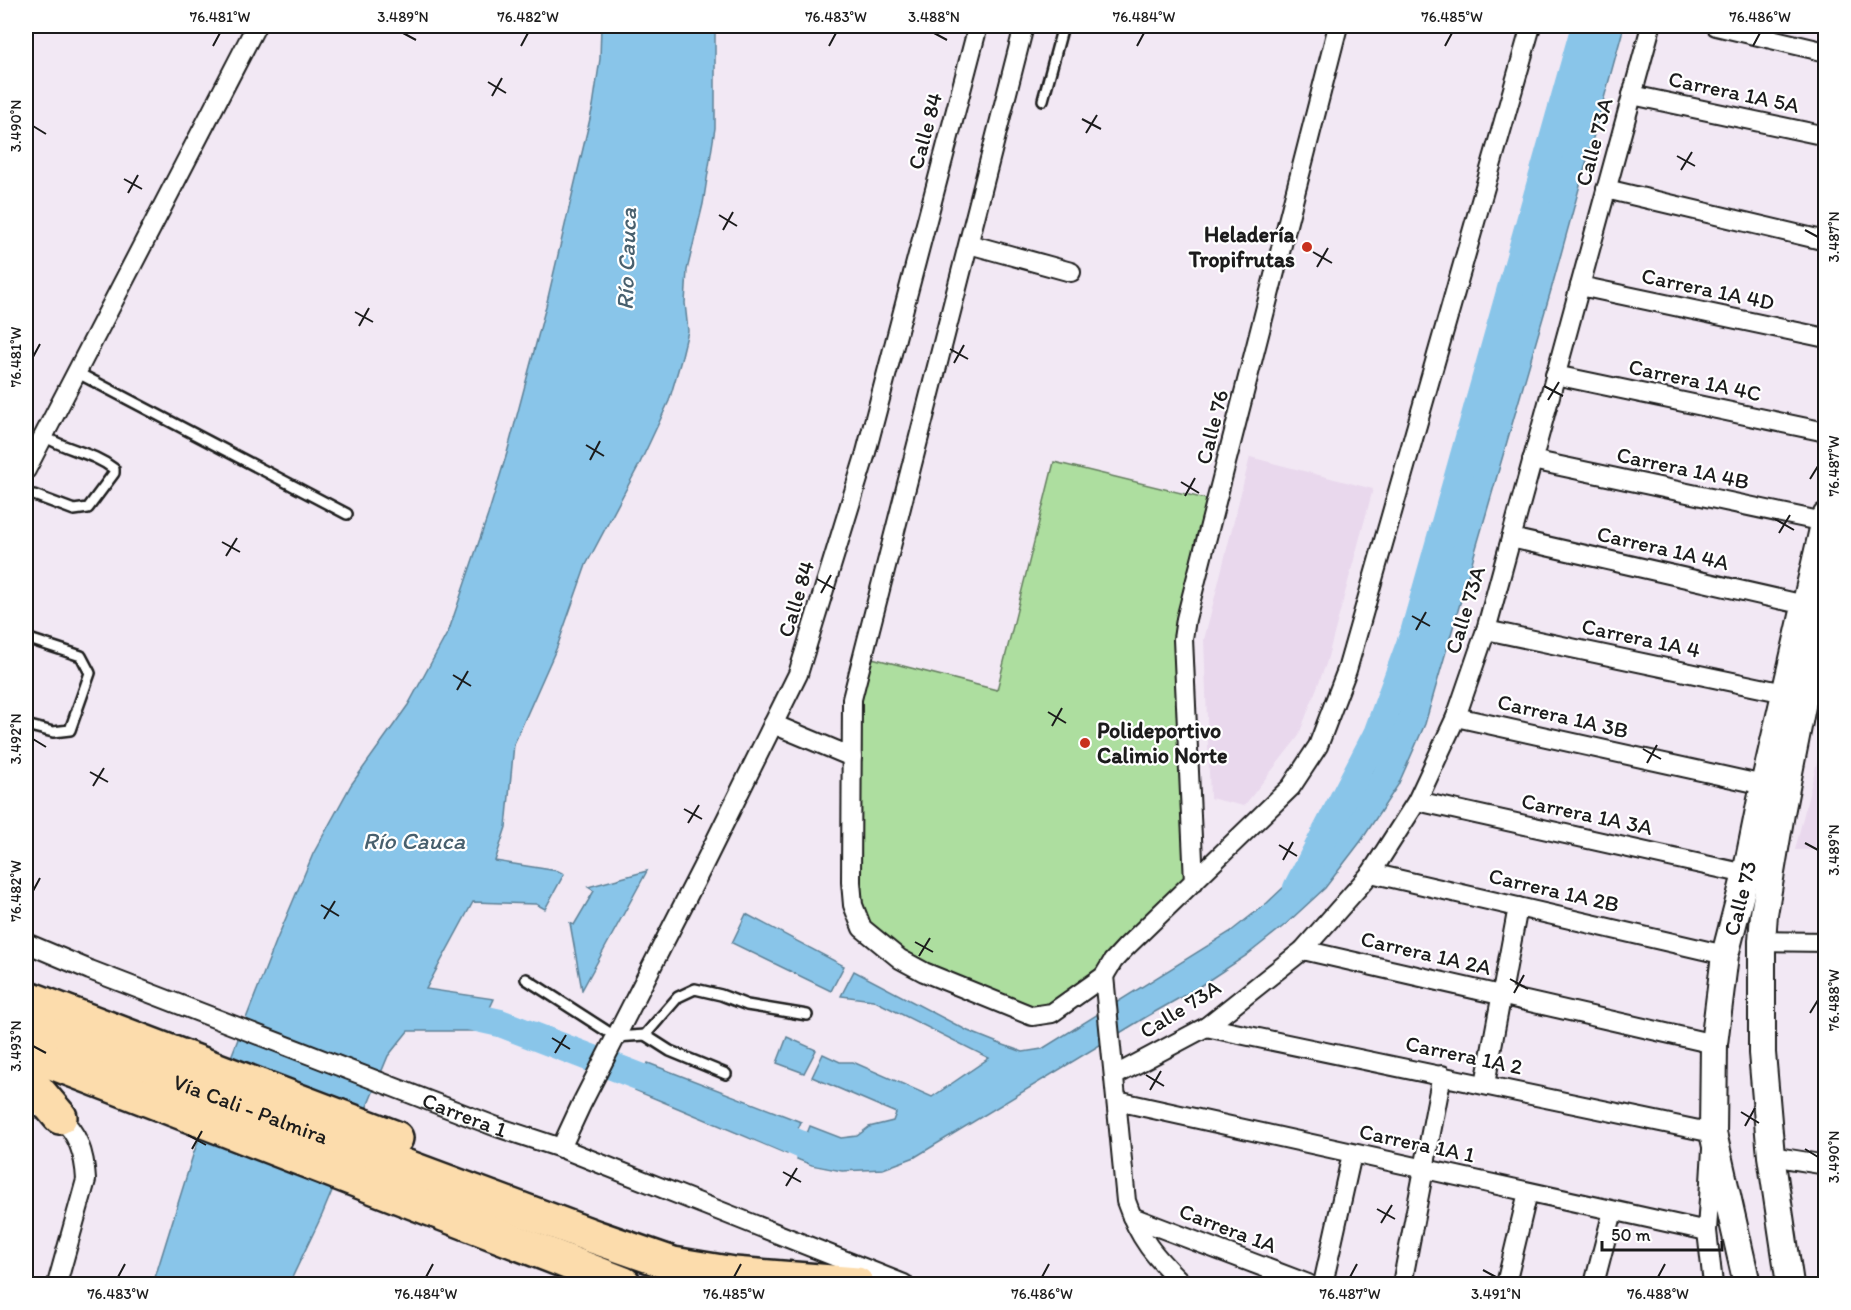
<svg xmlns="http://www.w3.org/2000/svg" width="1851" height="1310" font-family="Itim,sans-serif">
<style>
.built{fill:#e9d8ed}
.green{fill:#adde9f;stroke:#647d5e;stroke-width:1.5}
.water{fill:#89c5e9;stroke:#5d8197;stroke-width:1.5}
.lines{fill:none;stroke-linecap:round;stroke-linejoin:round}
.river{stroke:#89c5e9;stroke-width:28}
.lane-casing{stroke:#1c1c1c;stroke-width:14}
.street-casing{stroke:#1c1c1c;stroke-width:22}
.secondary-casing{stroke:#1c1c1c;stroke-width:30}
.highway-casing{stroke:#1c1c1c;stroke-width:38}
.lane{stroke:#fff;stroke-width:9}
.street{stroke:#fff;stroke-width:18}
.secondary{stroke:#fff;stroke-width:26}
.highway{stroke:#fcdcac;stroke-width:33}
.ticks{fill:none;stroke:#1c1c1c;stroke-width:2}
.poi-dot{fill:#c8321e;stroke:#fff;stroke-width:2}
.labels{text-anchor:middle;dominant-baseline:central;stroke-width:4.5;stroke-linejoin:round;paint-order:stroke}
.street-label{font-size:22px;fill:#1c1c1c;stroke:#fff}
.poi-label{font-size:22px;font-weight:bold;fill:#1c1c1c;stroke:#fff;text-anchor:end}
.water-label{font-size:24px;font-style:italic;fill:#48606e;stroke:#fff}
.neatline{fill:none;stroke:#1c1c1c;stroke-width:2}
.ticks-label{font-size:15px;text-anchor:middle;fill:#1c1c1c}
</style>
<rect width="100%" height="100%" fill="#f2e8f4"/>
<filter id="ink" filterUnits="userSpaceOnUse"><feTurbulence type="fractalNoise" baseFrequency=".0167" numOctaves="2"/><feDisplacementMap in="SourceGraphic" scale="12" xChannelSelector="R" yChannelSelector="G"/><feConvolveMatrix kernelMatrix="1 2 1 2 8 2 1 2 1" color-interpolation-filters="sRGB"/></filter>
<g filter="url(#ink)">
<g class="built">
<polygon points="1250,457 1373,489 1326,664 1298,737 1244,806 1210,798 1204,640"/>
<polygon points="1825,730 1825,850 1795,850"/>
</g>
<polygon class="green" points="1054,462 1218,502 1186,619 1194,882 1125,948 1041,1015 900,959 853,905 852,699 864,656 997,690"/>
<g class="water">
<polygon points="601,26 715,26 715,128 703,204 687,270 685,303 688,331 681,360 669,401 640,463 586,565 557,647 514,744 506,827 495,861 558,871 564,874 545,909 536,904 473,902 426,989 494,999 479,1031 408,1031 388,1056 322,1215 289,1284 153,1284 194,1152 277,939 313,854 351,785 408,705 449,630 488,515 507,453 546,306 593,106 600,59"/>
<polygon points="1595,26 1624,26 1551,290 1425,724 1398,785 1361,841 1325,888 1286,924 1247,955 1197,988 1146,1017 915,1157 883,1169 842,1171 812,1165 797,1159 810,1126 841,1138 857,1136 869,1127 893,1121 896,1113 812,1077 823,1054 840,1062 853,1062 932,1097 989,1058 873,1000 841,996 854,971 968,1031 998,1043 1023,1052 1042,1049 1230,932 1267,903 1304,868 1337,825 1372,772 1398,714 1523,282"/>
<polygon points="647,871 582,990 570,923 574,925 594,891 588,887"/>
<polygon points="746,914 844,966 831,991 732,943"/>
<polygon points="787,1037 816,1050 804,1073 777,1063"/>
<polygon points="648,1063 801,1122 787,1154 635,1090"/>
</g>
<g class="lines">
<g class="river">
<polyline points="1297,888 1377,734 1414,633 1585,26"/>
<polyline points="446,1011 500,1023 677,1091"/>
<polyline points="758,1126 816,1151 838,1155"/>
</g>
<g class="lane-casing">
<g id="lane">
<polyline points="1043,100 1063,26"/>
<polyline points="76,372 347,514"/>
<path d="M34,495L74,510L88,508L114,473V469C91,451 67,451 44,436"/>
<polyline points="26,638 81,656 90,673 70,730 53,732 26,725"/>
<polyline points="526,979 616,1037 645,1035"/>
<polyline points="726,1074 670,1051 645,1035 678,997 695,989 721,995 747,1005 807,1015"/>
</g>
</g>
<g class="street-casing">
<g id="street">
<polyline points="1024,26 852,699 851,882 853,905 862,928 900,959 924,972 1032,1016 1052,1013 1104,976 1113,961 1125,948 1291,787 1318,746 1347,670 1531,26"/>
<polyline points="1716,26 1826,52"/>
<polyline points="1632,95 1826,136"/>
<polyline points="1606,189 1826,241"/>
<polyline points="969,244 1071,272"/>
<polyline points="1580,286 1826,338"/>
<polyline points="1555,375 1826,432"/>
<polyline points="1532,460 1824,522"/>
<polyline points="26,470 256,26"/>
<polyline points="1511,538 1805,605"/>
<polyline points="1486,630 1785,693"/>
<polyline points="1805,691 1826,693"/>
<polyline points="1456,717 1764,785"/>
<polyline points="773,724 852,757"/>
<polyline points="1417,801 1746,874"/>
<polyline points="1371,873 1725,955"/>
<polyline points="1194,882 1183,639 1186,619 1338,26"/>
<polyline points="1762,941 1826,942"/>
<path id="s1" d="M26,943L90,970L497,1127L561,1148L904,1284"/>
<polyline points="1303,950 1714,1044"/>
<path d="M1104,976L1126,1201C1139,1239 1155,1257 1183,1284"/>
<polyline points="1206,1027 1713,1133 1707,1231 1713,1284"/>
<polyline points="1114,1076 1206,1027 1303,950 1371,873 1417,801 1456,717 1486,630 1651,26"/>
<polyline points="1485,1084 1518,907"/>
<polyline points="1117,1101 1707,1231"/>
<path d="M26,1102C37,1107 52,1111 61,1119C79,1134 85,1158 86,1180L57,1284"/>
<polyline points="561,1148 581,1105 702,868 798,674 865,456 978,26"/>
<polyline points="1771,1156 1826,1165"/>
<polyline points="1132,1217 1308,1284"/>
<polyline points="1323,1284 1352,1154"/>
<polyline points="1402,1284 1442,1075"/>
<polyline points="1506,1284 1528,1192"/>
<polyline points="1594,1284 1613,1211"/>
</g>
</g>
<g class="secondary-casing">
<g id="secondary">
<path id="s2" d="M1747,1284L1713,1133L1714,1044L1725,955L1746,874L1764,785L1826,516"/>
<polyline points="1790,1284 1771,1156 1762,1053 1762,941 1764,914 1781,813 1805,691 1826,600"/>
</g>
</g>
<g class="highway-casing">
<g id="highway">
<polyline points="26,997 396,1138"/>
<path id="s3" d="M26,1025L595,1237L673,1264L734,1274L857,1284"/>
<polyline points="26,1052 624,1284"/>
<polyline points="26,1077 60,1117"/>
</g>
</g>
<use href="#lane" class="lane"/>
<use href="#street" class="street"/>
<use href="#secondary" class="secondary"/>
<use href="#highway" class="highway"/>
</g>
</g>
<path class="ticks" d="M403,33L416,40M934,33L947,40M213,46L220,33M521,46L528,33M829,46L836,33M1137,46L1144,33M1445,46L1452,33M1753,46L1760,33M488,82L506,93M492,96L502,78M1082,119L1101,129M33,126L46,134M1086,133L1097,115M1677,156L1695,166M1681,170L1692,152M124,179L142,189M128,193L138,175M719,215L737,226M723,230L733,212M1805,230L1818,237M1313,252L1332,263M1317,267L1328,248M355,312L373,322M359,326L369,308M950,349L968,359M33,357L40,344M954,363L964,345M1544,386L1563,396M1548,400L1559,382M586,445L604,456M590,460L600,441M1810,479L1818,466M1181,482L1199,493M1185,496L1195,478M1775,519L1794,530M1779,533L1790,515M222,542L240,552M226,556L237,538M817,579L835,589M821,593L831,575M1412,616L1430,626M1416,630L1426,612M453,675L471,686M457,690L468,671M1048,712L1066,723M1052,726L1062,708M33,739L46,747M1643,749L1661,759M1647,763L1657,745M90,772L108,782M93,786L104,768M684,809L702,819M688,823L699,805M1805,843L1818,850M1279,845L1297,856M1283,860L1293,842M33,891L40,878M321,905L339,916M324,919L335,901M915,942L933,952M919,956L930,938M1510,979L1528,989M1514,993L1524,975M1810,1013L1818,1000M552,1038L570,1049M33,1046L46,1053M555,1053L566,1035M1146,1075L1164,1086M1150,1090L1161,1071M1741,1112L1759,1123M1745,1126L1755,1108M188,1135L206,1145M192,1149L202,1131M1805,1149L1818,1157M783,1172L801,1182M786,1186L797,1168M1377,1209L1395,1219M1381,1223L1392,1205M1483,1270L1496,1277M118,1277L125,1264M426,1277L433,1264M734,1277L741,1264M1042,1277L1049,1264M1350,1277L1357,1264M1658,1277L1665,1264"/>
<g class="poi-dot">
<circle cx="1307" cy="247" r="6"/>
<circle cx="1085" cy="743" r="6"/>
</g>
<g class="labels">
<g class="street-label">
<text transform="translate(1734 92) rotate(12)">Carrera 1A 5A</text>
<text transform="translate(925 131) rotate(-75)">Calle 84</text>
<text transform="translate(1594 142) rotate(-75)">Calle 73A</text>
<text transform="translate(1708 289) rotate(12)">Carrera 1A 4D</text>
<text transform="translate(1695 380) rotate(12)">Carrera 1A 4C</text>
<text transform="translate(1212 427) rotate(-76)">Calle 76</text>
<text transform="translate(1683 468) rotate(12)">Carrera 1A 4B</text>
<text transform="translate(1663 548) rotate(13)">Carrera 1A 4A</text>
<text transform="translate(796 599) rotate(-73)">Calle 84</text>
<text transform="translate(1465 610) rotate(-73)">Calle 73A</text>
<text transform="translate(1641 638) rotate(12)">Carrera 1A 4</text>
<text transform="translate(1563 716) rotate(13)">Carrera 1A 3B</text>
<text transform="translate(1587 814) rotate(12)">Carrera 1A 3A</text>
<text transform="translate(1554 890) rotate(13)">Carrera 1A 2B</text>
<text stroke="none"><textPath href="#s2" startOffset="392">Calle 73</textPath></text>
<text transform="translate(1426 953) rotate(13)">Carrera 1A 2A</text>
<text transform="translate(1180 1009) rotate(-32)">Calle 73A</text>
<text transform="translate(1464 1055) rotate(12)">Carrera 1A 2</text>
<text stroke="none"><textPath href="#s3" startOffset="240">Vía Cali - Palmira</textPath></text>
<text stroke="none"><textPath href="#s1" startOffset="471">Carrera 1</textPath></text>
<text transform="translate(1417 1143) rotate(12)">Carrera 1A 1</text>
<text transform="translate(1228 1228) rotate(21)">Carrera 1A</text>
</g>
<g class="poi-label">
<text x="1295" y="234">Heladería<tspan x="1295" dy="25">Tropifrutas</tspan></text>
<text x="1097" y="730" text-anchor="start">Polideportivo<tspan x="1097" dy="25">Calimio Norte</tspan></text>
</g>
<g class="water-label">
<text transform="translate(626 259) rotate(-88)">Río Cauca</text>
<text x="414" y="840">Río Cauca</text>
</g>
</g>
<rect width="1851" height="1310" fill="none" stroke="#fff" stroke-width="66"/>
<path d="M1602 1241v9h120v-9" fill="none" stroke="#1c1c1c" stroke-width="3"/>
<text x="1611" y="1241" font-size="18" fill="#1c1c1c" stroke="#ffffff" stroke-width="4.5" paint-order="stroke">50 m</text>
<rect x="33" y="33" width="1785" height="1244" class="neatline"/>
<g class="ticks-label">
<text x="220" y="22">76.481°W</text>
<text x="403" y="22">3.489°N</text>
<text x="528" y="22">76.482°W</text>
<text x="836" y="22">76.483°W</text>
<text x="934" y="22">3.488°N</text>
<text x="1144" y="22">76.484°W</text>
<text x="1452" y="22">76.485°W</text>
<text x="1760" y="22">76.486°W</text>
<text transform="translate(16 126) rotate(-90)" y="5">3.490°N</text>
<text transform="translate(1834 237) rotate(-90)" y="5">3.487°N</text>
<text transform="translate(16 357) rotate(-90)" y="5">76.481°W</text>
<text transform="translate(1834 466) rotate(-90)" y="5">76.487°W</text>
<text transform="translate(16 739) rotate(-90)" y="5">3.492°N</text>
<text transform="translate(1834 850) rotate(-90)" y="5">3.489°N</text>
<text transform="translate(16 891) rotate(-90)" y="5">76.482°W</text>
<text transform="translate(1834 1000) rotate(-90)" y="5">76.488°W</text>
<text transform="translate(16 1046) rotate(-90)" y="5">3.493°N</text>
<text transform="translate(1834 1157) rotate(-90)" y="5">3.490°N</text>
<text x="118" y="1299">76.483°W</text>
<text x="426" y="1299">76.484°W</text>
<text x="734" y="1299">76.485°W</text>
<text x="1042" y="1299">76.486°W</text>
<text x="1350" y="1299">76.487°W</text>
<text x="1496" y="1299">3.491°N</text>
<text x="1658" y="1299">76.488°W</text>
</g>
</svg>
